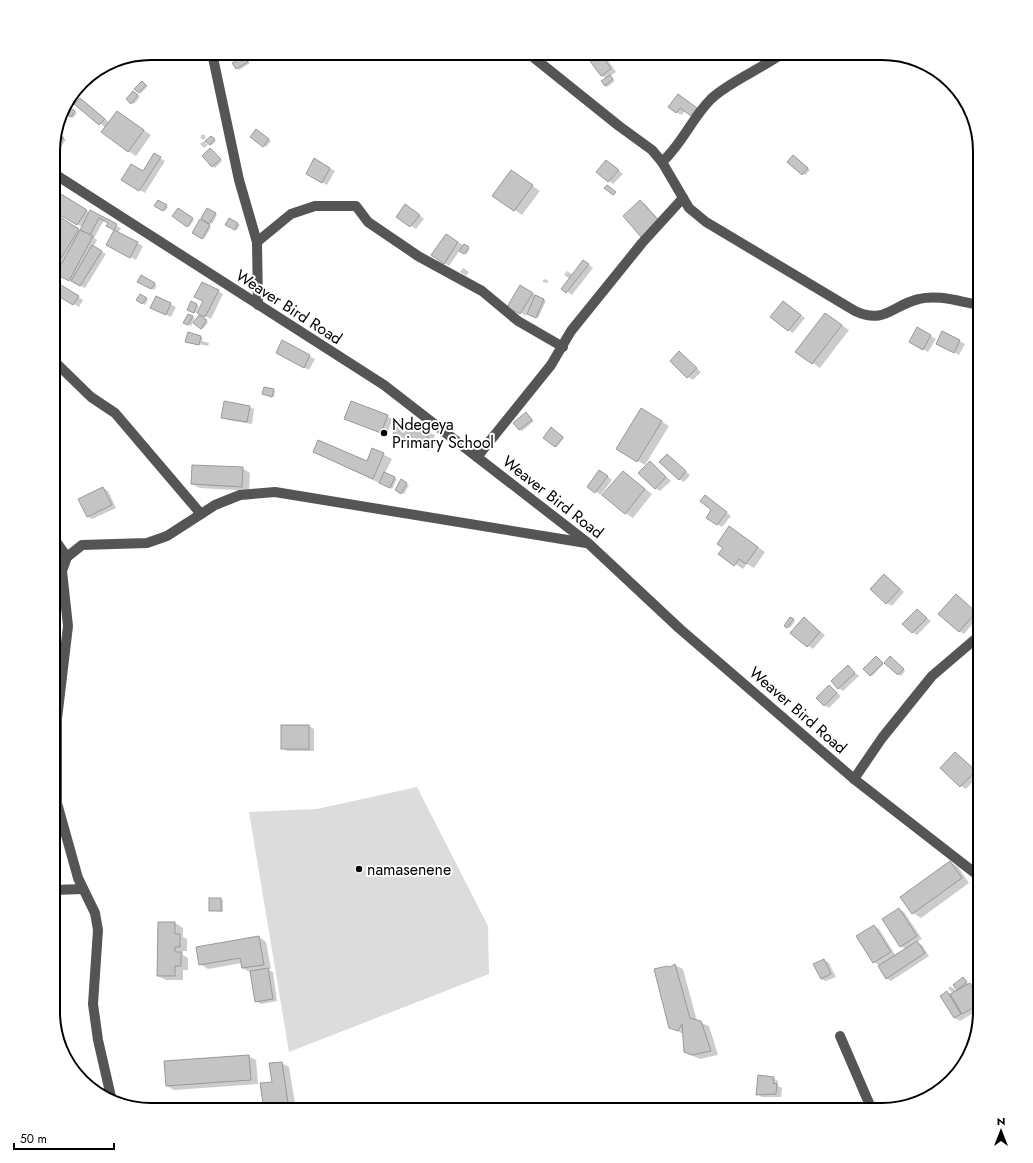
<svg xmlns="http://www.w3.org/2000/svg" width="1033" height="1163" font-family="Jost,sans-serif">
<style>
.green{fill:#dcdcdc}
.shadow{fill:#0003}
.building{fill:#c4c4c4;stroke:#999}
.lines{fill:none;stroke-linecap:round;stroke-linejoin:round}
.minor{stroke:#555;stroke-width:10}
.poi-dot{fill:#000;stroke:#fff;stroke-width:1.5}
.labels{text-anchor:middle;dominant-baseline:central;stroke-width:4;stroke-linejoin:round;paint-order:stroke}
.street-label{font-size:16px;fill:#000;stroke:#fff}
.poi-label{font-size:16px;fill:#000;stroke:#fff;text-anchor:start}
.rim{fill:none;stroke:#000;stroke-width:2}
</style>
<rect width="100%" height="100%" fill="#fff"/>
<polygon class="green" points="417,787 488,926 489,974 289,1052 249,812 317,809"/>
<g class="shadow">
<polygon points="239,53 251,53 245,57"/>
<polygon points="601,55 606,57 616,72 610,76 615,81 607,87 605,86 606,78 601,76"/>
<polygon points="245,57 250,63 239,70 234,64"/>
<polygon points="142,82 148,86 141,93 139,92"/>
<polygon points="135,93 140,97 134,104 127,99"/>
<polygon points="678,95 683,98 702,112 685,110 682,115 677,113 669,107"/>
<polygon points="85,102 110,123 118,112 151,135 136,156 128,151 106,128 76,104"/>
<polygon points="70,109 77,113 73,118 66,113"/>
<polygon points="258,132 271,141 266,147 264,146"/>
<polygon points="56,133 66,140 60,148 54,143"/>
<circle cx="203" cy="137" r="2.5"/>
<polygon points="213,138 216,141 212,145 210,144"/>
<polygon points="204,141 208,145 204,148 200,144"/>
<polygon points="212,151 222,161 215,168 203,156"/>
<polygon points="155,155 165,161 145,193 122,180 144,172"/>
<polygon points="796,157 810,170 805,175 803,174"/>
<polygon points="315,160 335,171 327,185 307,173"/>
<polygon points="607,161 623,174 613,184 597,172"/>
<polygon points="518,176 540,191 522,215 493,195"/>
<polygon points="53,190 90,213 121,228 118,233 143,246 136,260 107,244 115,230 107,225 109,222 104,220 94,238 97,240 93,247 106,254 85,288 61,276 56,283 83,300 79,307 53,291 53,230 60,219 80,231 82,227 53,209"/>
<polygon points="159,201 168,207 165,211 156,206"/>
<polygon points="640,201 645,204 663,224 624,216"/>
<polygon points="411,208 424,219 416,229 397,216"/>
<polygon points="208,209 217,215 212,224 202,218"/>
<polygon points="181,210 194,220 189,227 187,226"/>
<polygon points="229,219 240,225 237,230 227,225"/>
<polygon points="200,221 211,227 204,239 193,233"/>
<polygon points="451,238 470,249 466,255 460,250 449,266 444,263"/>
<polygon points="588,264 593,268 572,295 562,288 570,279 564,275 567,271 573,275"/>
<polygon points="463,268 469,272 466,276 460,272"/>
<polygon points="142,277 157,285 154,290 139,282"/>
<polygon points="546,279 548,281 548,283 543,282 543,280"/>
<polygon points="520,286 546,301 538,318 527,313 526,316 509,306"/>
<polygon points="218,291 223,294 211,319 203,315 204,301"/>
<polygon points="140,295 148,300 145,305 137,299"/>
<polygon points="156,297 176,307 171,317 157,310"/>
<polygon points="191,302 199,306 196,313 190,311"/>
<polygon points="783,302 805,318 793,333 788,330"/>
<polygon points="825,314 849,330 820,368 797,352"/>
<polygon points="189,315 195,318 191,326 185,322"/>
<polygon points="199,316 208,322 203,329 195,323"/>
<polygon points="918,329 936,339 928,352 911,342"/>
<polygon points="943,332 965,344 959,355 942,346"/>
<polygon points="201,337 203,338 202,341 209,343 208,346 189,342"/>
<polygon points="283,342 315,359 309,370 282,356"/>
<polygon points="680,353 701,372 693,380 688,377"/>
<polygon points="273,390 275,391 274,397 263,394"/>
<polygon points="351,402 393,419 386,435 350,421"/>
<polygon points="249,407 254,409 252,424 228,420 223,417"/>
<polygon points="642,410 669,426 645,465 617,449"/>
<polygon points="526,414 534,421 522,431 519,429"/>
<polygon points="400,421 435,435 429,451 394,437"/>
<polygon points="553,430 564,438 557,447 555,446"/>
<polygon points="373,449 392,459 385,473 397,479 392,489 314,452 367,463"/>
<polygon points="667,455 690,475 684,482 679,479"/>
<polygon points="650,462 671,481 660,491 655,488"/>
<polygon points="242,468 250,473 249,491 200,488 192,484"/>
<polygon points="623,472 652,494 633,518 625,513"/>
<polygon points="605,474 612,480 601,495 588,487"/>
<polygon points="401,481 409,485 404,494 396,490"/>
<polygon points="103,488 108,491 116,508 92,519 87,516"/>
<polygon points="706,496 731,516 722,527 707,518 712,510"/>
<polygon points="737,532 765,552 754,568 747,564 743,569 720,554"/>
<polygon points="884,575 904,592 892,606 887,603"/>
<polygon points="956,595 980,615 964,634 959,631"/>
<polygon points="917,610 931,621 917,635 912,632"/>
<polygon points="790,618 795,621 790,628 786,626"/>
<polygon points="804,619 825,635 813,649 792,633"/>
<polygon points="876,657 884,664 872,676 870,675"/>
<polygon points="892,659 905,671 901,676 886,663"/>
<polygon points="848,667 859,676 843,691 838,688"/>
<polygon points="829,686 841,696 829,708 824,705"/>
<polygon points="309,726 314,729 314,751 287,751 282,748"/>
<polygon points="956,753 980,774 966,789 961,786"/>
<polygon points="950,862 958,867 969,883 921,918 913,913 901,897"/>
<polygon points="210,899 223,900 223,912 210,910"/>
<polygon points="899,909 904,912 922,939 916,942 922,945 929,956 891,981 886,978 880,966 874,962 874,926 879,929 896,956 906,949 900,946"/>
<polygon points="175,923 183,928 183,937 187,939 187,951 183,951 183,955 188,958 188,970 183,970 183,980 166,980 158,976"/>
<polygon points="259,937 266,942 271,969 268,969 273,972 277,1001 261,1004 256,1001 250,972 242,968 242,963 208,969 200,964"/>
<polygon points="824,960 829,963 836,977 826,981 821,979"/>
<polygon points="675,965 683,969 697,1021 709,1026 718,1055 700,1059 693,1056 685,1051 683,1034 670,1027 670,968"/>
<polygon points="965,980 969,985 975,987 980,995 980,1009 960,1021 955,1018 947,993 951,995 953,993 948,989 950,986 957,991 959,990 958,989"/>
<polygon points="248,1056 256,1060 258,1084 174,1090 167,1086"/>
<polygon points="281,1063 289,1067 296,1110 265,1110 273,1082"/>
<polygon points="773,1078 778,1081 778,1086 782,1088 781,1097 762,1097 757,1094"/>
</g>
<g class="building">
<polygon points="601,53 611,69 601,76 590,61"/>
<polygon points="245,56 248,62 236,69 232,63"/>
<polygon points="610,75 613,79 605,86 601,81"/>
<polygon points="142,81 146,85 139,93 134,89"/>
<polygon points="133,91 138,95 131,104 126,99"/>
<polygon points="678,94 697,108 691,116 680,108 676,113 668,107"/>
<polygon points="80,98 105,119 99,125 74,104"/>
<polygon points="69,107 75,111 71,117 65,114"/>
<polygon points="117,111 144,130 128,152 101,132"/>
<polygon points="256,129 269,139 263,147 250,137"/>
<polygon points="57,132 64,138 57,147 53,144"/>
<polygon points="211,136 215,139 210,145 205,141"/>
<polygon points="210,148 221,159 212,167 202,156"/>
<polygon points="154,153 161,157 139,191 121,180 131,164 143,171"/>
<polygon points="793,155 808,168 802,175 787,162"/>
<polygon points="314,158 330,168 322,183 306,174"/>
<polygon points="606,160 619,170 608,182 596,172"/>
<polygon points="511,170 533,185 514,211 492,196"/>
<polygon points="607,185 616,192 613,195 604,188"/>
<polygon points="53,189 87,210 77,225 53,211"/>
<polygon points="158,200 167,205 163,211 154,206"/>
<polygon points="640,200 659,221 641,237 623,216"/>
<polygon points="405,204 420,215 410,227 396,217"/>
<polygon points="178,208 193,218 187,227 172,216"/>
<polygon points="207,208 216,213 209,224 201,218"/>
<polygon points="90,210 117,224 114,230 106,226 108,223 99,218 90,235 80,230"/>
<polygon points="60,217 79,229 53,271 53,228"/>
<polygon points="229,218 238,223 235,230 225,225"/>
<polygon points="200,219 210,225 202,239 192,233"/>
<polygon points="80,230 93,236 69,281 56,274"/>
<polygon points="114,230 138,242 130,258 106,245"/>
<polygon points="446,234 458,242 444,264 431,255"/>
<polygon points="464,244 469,247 464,254 459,251"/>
<polygon points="92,245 102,251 80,286 71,281"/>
<polygon points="583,260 589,264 566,293 561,289"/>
<polygon points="141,275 155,283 151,289 137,282"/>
<polygon points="53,280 79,296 73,305 53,293"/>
<polygon points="202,282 219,290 205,317 197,313 203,301 194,297"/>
<polygon points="520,285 533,293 520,314 507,307"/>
<polygon points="140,294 147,298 142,304 136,300"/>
<polygon points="535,295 544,299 536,318 527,314"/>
<polygon points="156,296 171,303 166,315 150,308"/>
<polygon points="191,301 197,304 194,313 187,310"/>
<polygon points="783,301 801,315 788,331 770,317"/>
<polygon points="825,313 842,325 812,364 795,352"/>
<polygon points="188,314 193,316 188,325 183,323"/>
<polygon points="199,315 207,320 201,329 193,323"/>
<polygon points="917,327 931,335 923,350 909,342"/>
<polygon points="942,331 960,340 954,353 936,344"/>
<polygon points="188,332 201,336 199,345 185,342"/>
<polygon points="282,340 310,355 304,368 276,353"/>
<polygon points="679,351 697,368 687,378 670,361"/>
<polygon points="264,387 274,389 272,397 262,394"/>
<polygon points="224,401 250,406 247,422 221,418"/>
<polygon points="351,401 388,415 381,433 344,419"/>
<polygon points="641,408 662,421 637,462 616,449"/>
<polygon points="526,412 532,420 519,430 513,423"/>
<polygon points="399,420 430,431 424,449 392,437"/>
<polygon points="551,427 563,437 555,447 543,438"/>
<polygon points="318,440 367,461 372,448 384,453 373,479 313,452"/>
<polygon points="667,454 686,471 679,480 659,462"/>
<polygon points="650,461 666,477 655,489 638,473"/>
<polygon points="192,465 243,467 242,487 191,484"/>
<polygon points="599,470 608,476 595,493 587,487"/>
<polygon points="623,471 645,489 625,514 602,495"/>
<polygon points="384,472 395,477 390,488 379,483"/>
<polygon points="401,479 407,483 401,494 395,490"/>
<polygon points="103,487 112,505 87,517 78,499"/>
<polygon points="705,495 727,512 717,525 706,518 711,510 700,501"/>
<polygon points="729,526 758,547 746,564 739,559 734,566 718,554 723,548 717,544"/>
<polygon points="884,574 900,589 886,604 870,589"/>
<polygon points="956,594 976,612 959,632 938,614"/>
<polygon points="917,609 927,618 912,633 902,624"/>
<polygon points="790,617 794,619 787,628 784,626"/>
<polygon points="804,617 820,632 807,647 790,633"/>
<polygon points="876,656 883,663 870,676 863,669"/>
<polygon points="890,656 904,669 898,675 884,663"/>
<polygon points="848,665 855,673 838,689 831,681"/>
<polygon points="829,685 837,693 824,706 816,698"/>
<rect x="281" y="725" width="28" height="24"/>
<polygon points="955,752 976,771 960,787 940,768"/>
<polygon points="950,861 962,878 912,914 900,897"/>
<rect x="209" y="898" width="12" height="13"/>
<polygon points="899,908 917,936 900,947 882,919"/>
<polygon points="158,922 175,922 175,934 180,934 180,947 175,947 175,952 181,952 181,966 175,966 175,976 157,976"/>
<polygon points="874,925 891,952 873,963 856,936"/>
<polygon points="259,936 264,965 242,968 240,958 199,965 196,947"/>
<polygon points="917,941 925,953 886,979 878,966"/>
<polygon points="824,959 831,974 821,979 813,964"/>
<polygon points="675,964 690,1018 701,1021 711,1051 692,1055 684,1052 682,1024 678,1031 669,1028 654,969 667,966 670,967"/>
<polygon points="268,968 273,999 255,1002 250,971"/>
<polygon points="963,977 967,982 957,990 953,985"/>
<polygon points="970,983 980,1000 980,1004 962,1014 950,994"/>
<polygon points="947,991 961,1014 954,1018 940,996"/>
<polygon points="249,1055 251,1080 166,1086 164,1061"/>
<polygon points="282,1062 289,1110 264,1110 260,1083 272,1082 269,1063"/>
<polygon points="758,1075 774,1077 773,1083 777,1084 776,1094 756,1095"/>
</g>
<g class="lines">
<g class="minor">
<polyline points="212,53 239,180 257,242 258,305"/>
<path d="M528,53L619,126L652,150L662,162L689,208L706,222L855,311C885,325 892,305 919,299C939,294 960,302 980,305"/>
<path d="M662,162C682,144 692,118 711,99C729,82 761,69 783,53"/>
<polyline points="53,173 384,385 588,543 680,629 854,779 980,877"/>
<polyline points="257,242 291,214 315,206 356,206 368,222 418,256 482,291 518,321 563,347"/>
<polyline points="53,360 91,397 115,413 201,514"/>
<polyline points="477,457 551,365 571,331 642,243 683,198"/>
<polyline points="53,537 67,557"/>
<polyline points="854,779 882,738 932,676 980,635"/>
<polyline points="53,890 83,889"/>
<polyline points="840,1036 872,1110"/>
<polyline points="112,1101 98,1040 93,1004 98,930 95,913 78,878 57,803 57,719 68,626 62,571 67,557 82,545 147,543 167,536 215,505 240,495 275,492 586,543"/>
<polyline points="298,1109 298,1110"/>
</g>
</g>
<g class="poi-dot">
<circle cx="384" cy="433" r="4"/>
<circle cx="359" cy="869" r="4"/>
</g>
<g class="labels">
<g class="street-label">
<text transform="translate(289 307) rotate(33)">Weaver Bird Road</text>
<text transform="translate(553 497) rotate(38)">Weaver Bird Road</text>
<text transform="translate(798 710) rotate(41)">Weaver Bird Road</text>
</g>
<g class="poi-label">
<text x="392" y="424">Ndegeya<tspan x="392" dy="18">Primary School</tspan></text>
<text x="367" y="869">namasenene</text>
</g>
</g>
<path d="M0 0H1033V1163H0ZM151 60H882A91 91 0 0 1 973 151V1012A91 91 0 0 1 882 1103H151A91 91 0 0 1 60 1012V151A91 91 0 0 1 151 60Z" fill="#fff" fill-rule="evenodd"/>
<path class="rim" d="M151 60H882A91 91 0 0 1 973 151V1012A91 91 0 0 1 882 1103H151A91 91 0 0 1 60 1012V151A91 91 0 0 1 151 60Z"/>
<g transform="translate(1001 1131)" stroke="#ffffff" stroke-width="3" paint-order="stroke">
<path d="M0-3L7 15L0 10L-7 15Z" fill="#000000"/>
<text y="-6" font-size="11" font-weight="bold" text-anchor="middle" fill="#000000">N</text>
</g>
<path d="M14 1143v6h100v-6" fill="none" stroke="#000000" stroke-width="2"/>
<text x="20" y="1143" font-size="12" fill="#000000" stroke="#ffffff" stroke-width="3" paint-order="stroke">50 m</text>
</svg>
